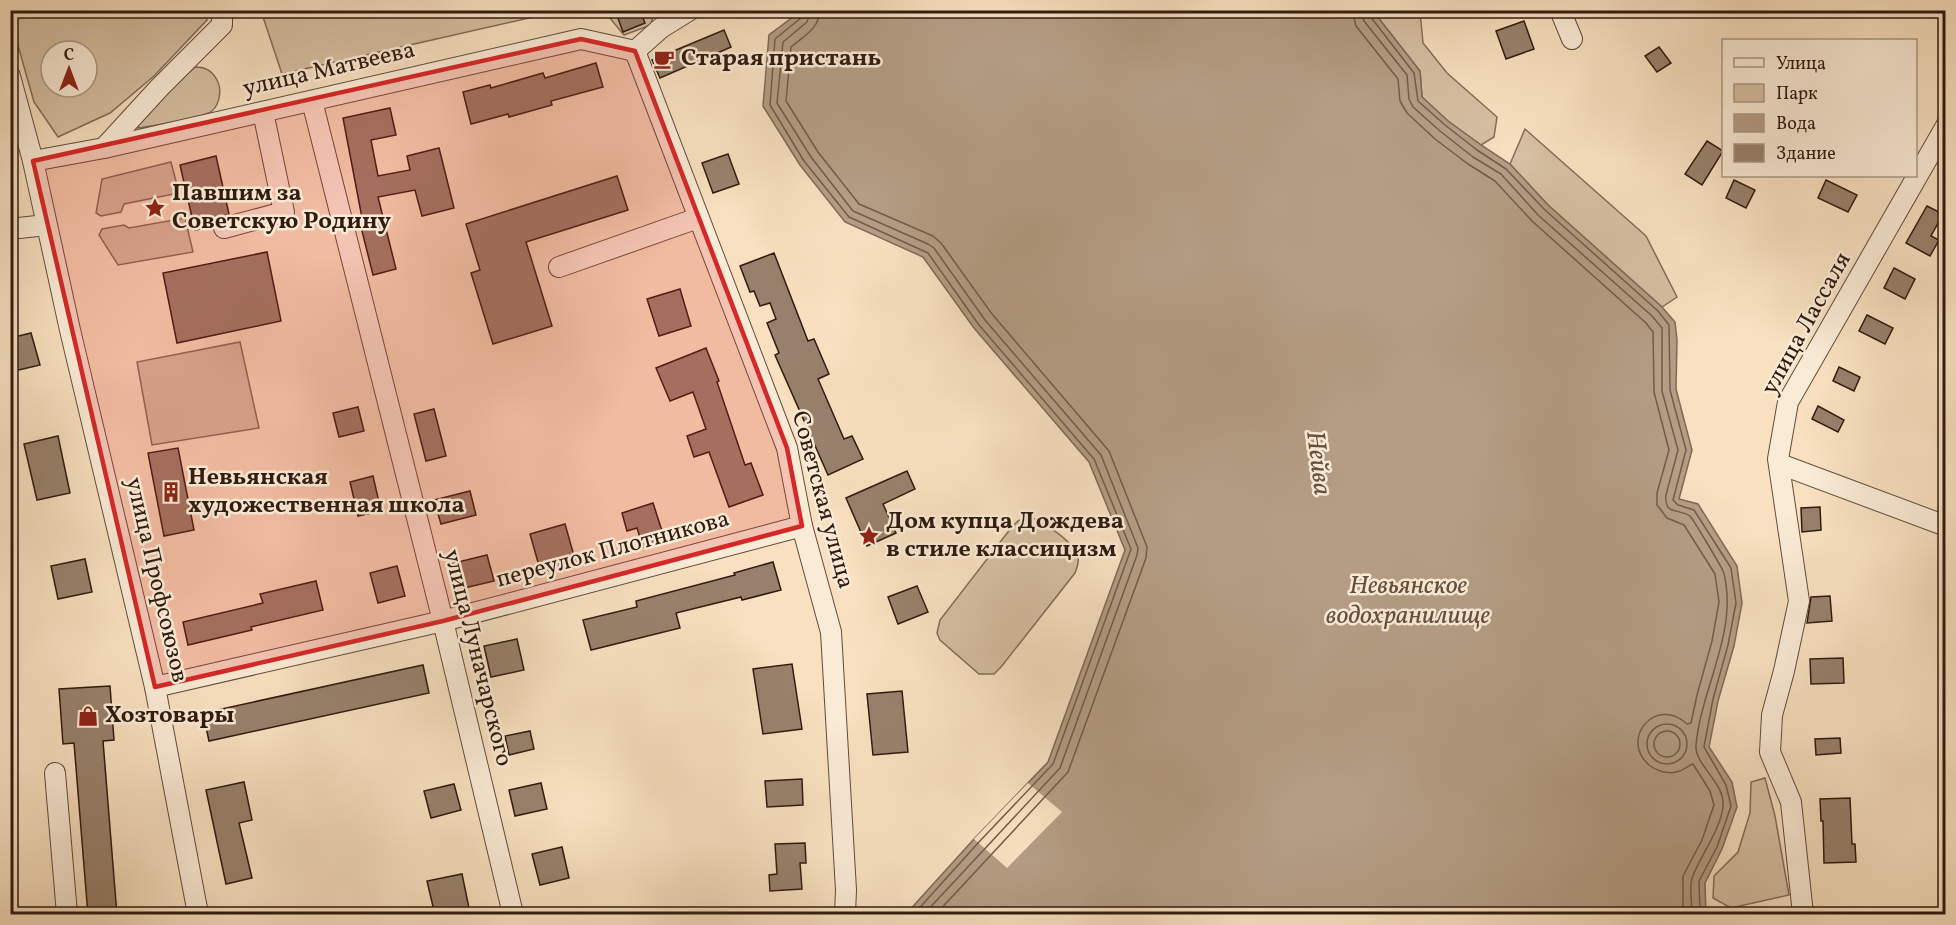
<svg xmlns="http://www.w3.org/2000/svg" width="1956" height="925" font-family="Vollkorn,serif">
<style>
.green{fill:#d6bfa2;stroke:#836d59;stroke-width:1.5;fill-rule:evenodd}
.water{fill:#b49d84;stroke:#7f6956;stroke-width:1.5}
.pier{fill:#f8e0c0}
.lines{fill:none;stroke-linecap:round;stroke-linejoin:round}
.shore{stroke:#725c4a;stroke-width:1.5}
.building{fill:#98816c;stroke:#301b10;stroke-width:1.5}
.minor-casing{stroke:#624c3c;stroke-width:22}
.minor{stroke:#faebd6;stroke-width:20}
.marked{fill:#d62828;fill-opacity:0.2;stroke:#d62828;stroke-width:4.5;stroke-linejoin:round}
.labels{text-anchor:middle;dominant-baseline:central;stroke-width:5;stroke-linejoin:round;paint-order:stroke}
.poi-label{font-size:24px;font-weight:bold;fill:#301b10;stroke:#faebd6;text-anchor:start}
.street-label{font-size:24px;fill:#301b10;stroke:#faebd6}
.water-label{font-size:26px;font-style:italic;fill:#654f3e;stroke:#faebd6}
</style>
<rect width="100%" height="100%" fill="#f8e0c0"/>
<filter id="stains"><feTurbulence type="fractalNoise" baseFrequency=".00333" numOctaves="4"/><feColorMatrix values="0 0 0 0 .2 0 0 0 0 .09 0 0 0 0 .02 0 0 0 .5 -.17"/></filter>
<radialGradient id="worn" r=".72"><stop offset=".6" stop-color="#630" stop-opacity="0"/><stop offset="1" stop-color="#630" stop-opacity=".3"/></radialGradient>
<g class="green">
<path d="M10,11H204L207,20L154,76L110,113L58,137L34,102L11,21ZM51,51H87V87H51Z"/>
<polygon points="261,11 261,10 560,11 282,74"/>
<polygon points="604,11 654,11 651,25 624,35"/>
<polygon points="1373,11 1420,11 1423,43 1447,73 1497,117 1494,137 1481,145 1448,121 1422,97 1420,71"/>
<path d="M195,67C206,67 212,71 217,80C222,89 220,104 212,111C202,118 152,126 138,128V119Z"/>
<polygon points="1525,129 1646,236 1677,297 1662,307 1548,205 1510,164"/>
<polygon points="171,162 179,193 124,204 121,212 101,216 96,213 102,179"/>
<polygon points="185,218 193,252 118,265 99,235 102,229 124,225 129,228"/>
<polygon points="240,342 259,428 152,445 137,362"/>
<path d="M1029,517C1044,522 1075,542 1078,558C1079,564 1077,568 1075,573L1001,667L994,674H979L940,640L937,633L940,620L1011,528L1018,521Z"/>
<polygon points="1765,778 1775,816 1789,895 1731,908 1713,898 1714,876 1738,852 1750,813 1751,782"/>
</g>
<polygon class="water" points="801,11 1373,11 1420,71 1422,97 1448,121 1481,145 1510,164 1548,205 1662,307 1675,322 1677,340 1676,389 1692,450 1679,499 1698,504 1737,566 1742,603 1734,646 1718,701 1709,747 1732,782 1737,807 1722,849 1705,883 1706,914 906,914 974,839 1048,762 1125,550 1089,462 974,328 923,257 845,222 800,165 763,106 769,35"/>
<polygon class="pier" points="1028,783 1062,812 1007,868 974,839"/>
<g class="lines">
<g class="shore">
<polyline points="804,10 802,17 775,39 770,105 804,161 849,217 928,253 979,325 1094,459 1131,549 1053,764 978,843 914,914"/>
<polyline points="811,10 807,22 783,42 777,103 811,157 853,211 928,244 934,248 985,320 1101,455 1138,548 1137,555 1060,768 924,914"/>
<path d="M820,10C819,29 804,36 791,47L786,101L818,152L859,204L933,236L941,243L992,314L1109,451L1147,547L1146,558L1068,772L936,914"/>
<path d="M1352,10L1356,26L1398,79L1400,101L1407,113L1435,139L1468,164L1495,181L1532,221L1646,323L1653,332L1654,392L1669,450L1657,493V505L1667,518L1684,525L1715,574L1719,602L1712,641L1697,695L1691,723L1687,724C1656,695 1619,739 1649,765C1656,771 1667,774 1676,772C1683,771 1687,766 1693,764L1710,791L1714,805L1702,840L1683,876V914"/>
<path d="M1361,10L1364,21L1407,75L1409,99L1413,107L1440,131L1473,157L1501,174L1538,215L1652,316L1662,328V391L1678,450L1666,495C1664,516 1679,508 1690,516C1693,519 1721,566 1723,571C1725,575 1725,580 1726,584C1734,638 1701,691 1696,745C1694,765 1726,783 1723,807C1720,831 1700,856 1692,878C1689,888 1692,904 1692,914"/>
<polyline points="1368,10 1370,16 1414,73 1418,101 1445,125 1477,150 1506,169 1544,209 1658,311 1669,325 1670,390 1686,450 1673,500 1678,505 1694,510 1731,568 1736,603 1728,645 1713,699 1704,747 1726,785 1731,806 1717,847 1699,881 1700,914"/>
<circle cx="1667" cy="744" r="20"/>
<circle cx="1667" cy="744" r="13"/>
</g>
</g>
<g class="building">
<polygon points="615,10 640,10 645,23 623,32"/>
<polygon points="1524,21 1534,49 1506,59 1496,31"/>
<polygon points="724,30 731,47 660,78 652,60"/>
<polygon points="1659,47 1671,63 1657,72 1645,56"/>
<polygon points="596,63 603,87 551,101 552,105 509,117 508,114 471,124 463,92 490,85 491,88 543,73 545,78"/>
<polygon points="390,108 396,135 371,140 378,176 410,170 407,156 439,148 454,208 422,216 415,190 378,197 396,269 373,275 360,223 363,223 343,118"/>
<polygon points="1707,141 1723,151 1702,185 1685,174"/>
<polygon points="728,154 739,184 713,193 702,163"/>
<polygon points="216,156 229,214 216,219 212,226 195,230 180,165"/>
<polygon points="617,176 628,210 526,242 552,326 493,344 471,273 480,270 466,224"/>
<polygon points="1734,180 1755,190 1746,208 1726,198"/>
<polygon points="1826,180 1857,195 1848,212 1818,198"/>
<polygon points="1927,206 1943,214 1931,236 1939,240 1930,256 1906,243"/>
<polygon points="267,252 281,321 177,343 163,273"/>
<polygon points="774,253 808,341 814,339 829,374 818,379 844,439 852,436 863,459 828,475 775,355 779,353 767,323 776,319 770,303 760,306 754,291 750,292 740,266"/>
<polygon points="1894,268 1915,279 1905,299 1884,288"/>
<polygon points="680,289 691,326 659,336 647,299"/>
<polygon points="1867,315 1893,328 1885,344 1859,331"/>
<polygon points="31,333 40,365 10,372 10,338"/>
<polygon points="706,348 719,381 717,382 745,465 751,463 763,495 729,507 709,452 694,457 687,436 706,429 693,392 670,401 656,368"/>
<polygon points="1839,367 1860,377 1854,391 1833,381"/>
<polygon points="1818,406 1844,420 1838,432 1812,419"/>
<polygon points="358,407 364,431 339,437 333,413"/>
<polygon points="434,409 446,456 426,461 414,414"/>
<polygon points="58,436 70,493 37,500 24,444"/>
<polygon points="178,448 194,530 164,536 148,453"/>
<polygon points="907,471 915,489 883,504 896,533 867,546 846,498"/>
<polygon points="373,476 381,511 358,516 350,482"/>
<polygon points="470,491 476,515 441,524 434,500"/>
<polygon points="653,503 665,540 643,547 637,528 627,531 622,513"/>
<polygon points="1820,507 1821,530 1802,532 1801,508"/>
<polygon points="565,524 576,563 541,573 530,534"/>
<polygon points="487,555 494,581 456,590 450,564"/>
<polygon points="85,559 92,592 58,599 51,566"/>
<polygon points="773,562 781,590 742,600 741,597 676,613 680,628 591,650 583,620 637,607 636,601 735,575 734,573"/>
<polygon points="397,566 405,596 378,603 370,573"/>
<polygon points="316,581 323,610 251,627 252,630 188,645 183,622 263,603 260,594"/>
<polygon points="917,586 928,612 898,624 888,597"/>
<polygon points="1830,596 1832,621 1807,623 1811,597"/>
<polygon points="517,639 524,670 491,677 484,646"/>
<polygon points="1843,658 1844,683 1811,684 1810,659"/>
<polygon points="792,664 802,729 763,734 753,669"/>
<polygon points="423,665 429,693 209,741 203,713"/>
<polygon points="110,686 114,740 103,741 117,915 88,915 74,743 63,744 59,689"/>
<polygon points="902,691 908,752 873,755 867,694"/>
<polygon points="530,731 534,749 509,755 505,736"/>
<polygon points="1840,738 1841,753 1816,755 1815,739"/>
<polygon points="802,779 803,805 767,807 765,781"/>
<polygon points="244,782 252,820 239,823 252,878 226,884 206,790"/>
<polygon points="541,783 547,809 515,816 509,790"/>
<polygon points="454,784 461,810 431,818 424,791"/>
<polygon points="1850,798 1852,844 1855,844 1856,862 1824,863 1823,821 1821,821 1820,799"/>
<polygon points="805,843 806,863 800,863 802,889 770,891 769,875 777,874 775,844"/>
<polygon points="562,847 569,878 540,885 532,854"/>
<polygon points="462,874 469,908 435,915 427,881"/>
</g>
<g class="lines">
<g class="minor-casing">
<g id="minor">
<polyline points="1560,10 1572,39"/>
<polyline points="635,51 787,448 802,526 831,632 846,890 845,914"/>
<polyline points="635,51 661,28 690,10"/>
<polyline points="10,76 33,161 70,330 155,687 198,914"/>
<polyline points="312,101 443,621 513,914"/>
<polyline points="104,148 159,88 222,25 222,10"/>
<polyline points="33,161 104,148 581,39 635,51"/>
<polyline points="224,228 284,212 263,112"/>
<polyline points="10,229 46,225"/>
<polyline points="559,267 698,218"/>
<polyline points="1780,464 1946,526"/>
<polyline points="155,687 443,621 802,526"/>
<polyline points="55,773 67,914"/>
<polyline points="1803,914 1791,802 1770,752 1772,715 1784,671 1799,601 1778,459 1788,402 1946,126"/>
</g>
</g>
<use href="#minor" class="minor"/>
</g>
<path class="marked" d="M581,39L635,51L787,448L802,526L443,621L155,687L33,161Z"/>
<defs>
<g id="cafe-bare" transform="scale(1.62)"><path d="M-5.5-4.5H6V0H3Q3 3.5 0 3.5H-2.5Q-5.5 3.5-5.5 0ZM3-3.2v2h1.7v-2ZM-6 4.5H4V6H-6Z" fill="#8f2418" stroke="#faebd6" stroke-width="2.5" paint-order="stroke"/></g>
<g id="sight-bare" transform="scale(1.62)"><path d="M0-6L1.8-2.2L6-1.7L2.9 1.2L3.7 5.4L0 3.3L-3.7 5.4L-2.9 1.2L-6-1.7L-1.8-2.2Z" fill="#8f2418" stroke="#faebd6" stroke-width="2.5" paint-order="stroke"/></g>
<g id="building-bare" transform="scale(1.62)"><path d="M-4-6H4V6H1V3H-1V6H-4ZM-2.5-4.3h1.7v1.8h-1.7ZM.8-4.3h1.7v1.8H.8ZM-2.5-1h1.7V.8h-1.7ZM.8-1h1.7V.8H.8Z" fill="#8f2418" stroke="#faebd6" stroke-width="2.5" paint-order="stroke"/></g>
<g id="shop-bare" transform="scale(1.62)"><path d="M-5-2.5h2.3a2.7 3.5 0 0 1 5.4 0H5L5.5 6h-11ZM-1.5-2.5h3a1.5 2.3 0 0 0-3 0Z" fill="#8f2418" stroke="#faebd6" stroke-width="2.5" paint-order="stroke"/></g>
</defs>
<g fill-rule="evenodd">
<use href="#cafe-bare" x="664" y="59"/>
<use href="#sight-bare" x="155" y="208"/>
<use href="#building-bare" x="171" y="492"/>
<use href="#sight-bare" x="869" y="536"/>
<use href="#shop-bare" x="88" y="716"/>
</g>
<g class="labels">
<g class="poi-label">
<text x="681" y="59">Старая пристань</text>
<text x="172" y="194">Павшим за<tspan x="172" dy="28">Советскую Родину</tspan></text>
<text x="188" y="478">Невьянская<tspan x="188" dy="28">художественная школа</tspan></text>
<text x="886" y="522">Дом купца Дождева<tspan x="886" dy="28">в стиле классицизм</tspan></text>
<text x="105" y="716">Хозтовары</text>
</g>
<g class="street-label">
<text transform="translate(329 70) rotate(-13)">улица Матвеева</text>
<text transform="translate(1807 324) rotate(-61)">улица Лассаля</text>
<text transform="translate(822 500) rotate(75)">Советская улица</text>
<text transform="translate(613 550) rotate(-15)">переулок Плотникова</text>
<text transform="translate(156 580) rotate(77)">улица Профсоюзов</text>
<text transform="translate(477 658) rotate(76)">улица Луначарского</text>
</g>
<g class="water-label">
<text transform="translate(1318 463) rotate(83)">Нейва</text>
<text x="1408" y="586">Невьянское<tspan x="1408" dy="30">водохранилище</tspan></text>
</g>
</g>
<rect width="1956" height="925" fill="none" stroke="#f8e0c0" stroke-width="36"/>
<rect x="12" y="12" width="1932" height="901" fill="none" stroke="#301b10" stroke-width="3"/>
<rect x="18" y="18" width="1920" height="889" fill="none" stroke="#301b10" stroke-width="1.5"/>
<rect x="1722" y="39" width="195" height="138" fill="#faebd6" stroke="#a99887" stroke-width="1.5"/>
<rect x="1734" y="58" width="30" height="9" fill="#faebd6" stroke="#a99887" stroke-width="1.5"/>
<text x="1776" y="69" font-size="18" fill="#301b10">Улица</text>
<rect x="1734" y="84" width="30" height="18" fill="#d6bfa2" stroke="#a99887" stroke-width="1.5"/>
<text x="1776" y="99" font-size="18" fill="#301b10">Парк</text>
<rect x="1734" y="114" width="30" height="18" fill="#b49d84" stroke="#a99887" stroke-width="1.5"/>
<text x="1776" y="129" font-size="18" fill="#301b10">Вода</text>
<rect x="1734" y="144" width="30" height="18" fill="#98816c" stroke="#a99887" stroke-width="1.5"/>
<text x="1776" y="159" font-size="18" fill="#301b10">Здание</text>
<g transform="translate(69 69)"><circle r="28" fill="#faebd6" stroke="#a99887" stroke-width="1.5"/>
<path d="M0-4.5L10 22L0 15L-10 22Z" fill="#8f2418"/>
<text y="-9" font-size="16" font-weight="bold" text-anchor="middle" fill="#301b10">С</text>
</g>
<rect width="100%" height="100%" filter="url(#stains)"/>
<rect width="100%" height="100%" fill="url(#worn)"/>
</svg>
